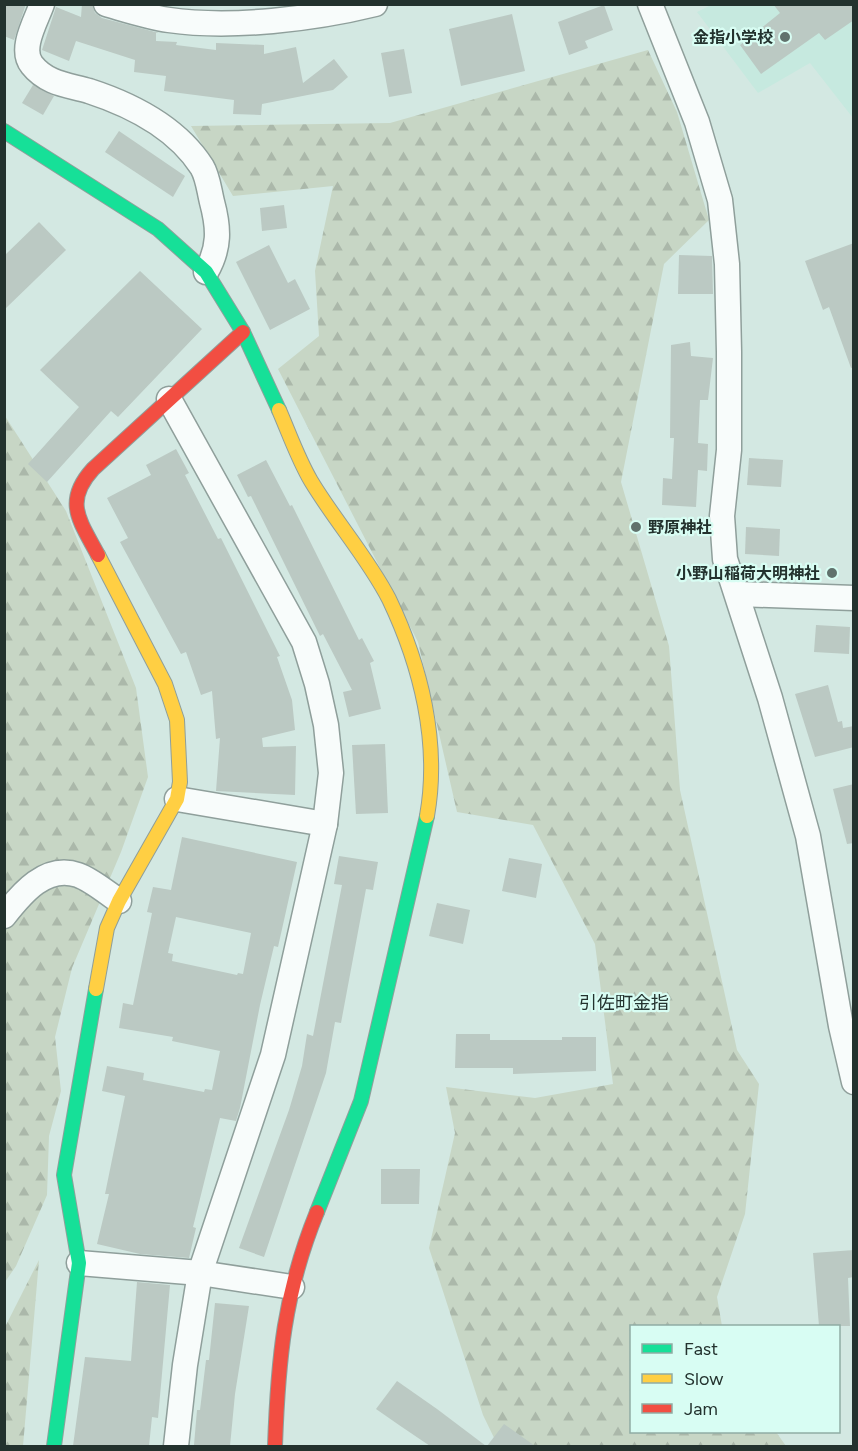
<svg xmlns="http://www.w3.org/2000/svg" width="858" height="1451" font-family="Figtree,'Noto Sans JP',sans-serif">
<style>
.built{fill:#c6e9df}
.forest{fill:url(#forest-firs)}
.building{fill:#bbc9c3;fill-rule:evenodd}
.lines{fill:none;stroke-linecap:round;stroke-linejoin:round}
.street-casing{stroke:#8f9f9b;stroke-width:27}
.fast-casing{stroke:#8f9f9b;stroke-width:16}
.slow-casing{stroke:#8f9f9b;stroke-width:16}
.jam-casing{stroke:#8f9f9b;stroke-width:16}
.street{stroke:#f8fcfb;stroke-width:24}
.fast{stroke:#16e098;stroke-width:14}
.slow{stroke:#ffcf43;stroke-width:14}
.jam{stroke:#f24e42;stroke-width:14}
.poi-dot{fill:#61726d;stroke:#d8fdf3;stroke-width:2}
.labels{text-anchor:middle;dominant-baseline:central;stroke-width:4.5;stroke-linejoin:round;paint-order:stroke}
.poi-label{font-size:16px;font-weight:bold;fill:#23322e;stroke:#d8fdf3;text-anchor:end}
.neighbourhood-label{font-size:18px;fill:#23322e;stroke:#d8fdf3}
</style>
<defs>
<pattern id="forest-firs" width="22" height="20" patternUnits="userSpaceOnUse" patternTransform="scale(1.5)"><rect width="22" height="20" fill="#c7d6c5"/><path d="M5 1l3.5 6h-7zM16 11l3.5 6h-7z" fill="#abb8aa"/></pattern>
</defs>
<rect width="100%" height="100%" fill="#d3e8e2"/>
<polygon class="built" points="713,4 853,5 853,118 810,63 758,93 697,12"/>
<g class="forest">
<polygon points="648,50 677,112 709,220 664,264 621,482 669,646 680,790 737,1050 759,1084 745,1214 717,1297 722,1326 632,1326 632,1432 776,1432 786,1446 498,1446 483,1415 429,1248 455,1133 446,1087 535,1098 613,1084 595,944 533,825 457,812 418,642 278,369 319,336 315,271 333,186 233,196 191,126 390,123"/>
<polygon points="5,416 66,511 136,688 148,777 121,852 72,968 55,1037 61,1091 49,1136 47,1195 16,1266 5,1282"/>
<polygon points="39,1260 23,1446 5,1446 5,1327"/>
</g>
<g class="building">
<polygon points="4,4 26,4 14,40 4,36"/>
<polygon points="82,4 92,4 95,13 102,18 159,33 156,33 156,41 177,42 176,45 216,50 216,43 264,45 264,54 296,47 303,83 334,59 348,77 333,90 262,104 261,115 233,114 234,100 164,91 166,76 134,72 135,60 76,41 69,61 42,50 56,7 81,17"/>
<polygon points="773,4 854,4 854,20 825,40 819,33 761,74 740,45 780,13"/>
<polygon points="604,5 613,30 585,41 588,48 569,55 558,22"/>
<polygon points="512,14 525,71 461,86 449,29"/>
<polygon points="404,49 412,93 389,97 381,53"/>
<polygon points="33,85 54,96 43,115 22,103"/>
<polygon points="119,131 185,176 173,197 105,152"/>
<polygon points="284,205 287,228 262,231 260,208"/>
<polygon points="39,222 66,250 4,310 4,256"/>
<polygon points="854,243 854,367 851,368 829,307 823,310 805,261"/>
<polygon points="269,245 288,283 295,279 310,309 270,330 236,262"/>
<polygon points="679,255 712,256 713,294 678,294"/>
<polygon points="140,271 202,329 118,417 111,411 47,482 28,464 79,407 40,370"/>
<polygon points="690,342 691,356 713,358 708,400 700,400 698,443 708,444 707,471 698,470 696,507 662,505 663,478 672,479 674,438 670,438 671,345"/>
<polygon points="176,449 189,473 185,475 218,539 221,538 280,656 277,657 292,700 295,730 262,738 263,747 296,746 295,795 216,791 220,738 216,739 212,691 201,695 186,652 181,654 120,542 128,538 107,498 151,475 146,465"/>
<polygon points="749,458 783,460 781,487 747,485"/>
<polygon points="266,460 290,506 292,505 359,640 362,638 374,661 370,663 381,709 349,717 343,692 352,690 323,634 320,636 251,496 248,497 237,475"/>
<polygon points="746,527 780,529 779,556 745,554"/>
<polygon points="816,625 850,627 849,654 814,652"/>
<polygon points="828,685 838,722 842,721 843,728 854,726 854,747 815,757 795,694"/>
<polygon points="385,744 388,813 356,814 352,745"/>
<polygon points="854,784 854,843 847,844 833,789"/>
<path d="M182,837L297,862L278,947L274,946L260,1005L240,1108L236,1121L220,1118L193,1227L196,1228L189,1258L140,1254L97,1244L109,1194H105L125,1096L102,1091L107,1066L144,1073L143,1080L204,1092L205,1089L212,1090L220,1051L172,1041L173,1037L119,1028L123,1003L133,1005L152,913L147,912L153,887L171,890ZM176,917L251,933L243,974L238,973L237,975L172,961L173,954L168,953Z"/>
<polygon points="339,856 378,862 373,890 366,889 341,1023 335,1022 326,1073 264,1257 239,1248 289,1110 302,1066 307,1034 313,1036 342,885 334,884"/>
<polygon points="509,858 542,864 536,898 502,891"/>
<polygon points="437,903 470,910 463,944 429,936"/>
<polygon points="456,1034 490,1034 490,1040 562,1040 562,1037 596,1037 596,1071 513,1074 513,1068 455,1068"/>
<polygon points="381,1169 420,1169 419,1204 381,1204"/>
<polygon points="854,1250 854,1277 848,1278 850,1326 819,1326 813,1253"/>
<polygon points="137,1282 170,1285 158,1418 152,1417 149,1446 73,1446 85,1357 131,1361"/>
<polygon points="215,1303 249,1306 235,1394 230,1446 194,1445 197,1410 200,1410 206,1360 209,1360"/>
<polygon points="397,1381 437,1409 486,1446 430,1446 399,1425 376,1409"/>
<polygon points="504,1424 535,1446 487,1446"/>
</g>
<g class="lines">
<g class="street-casing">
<g id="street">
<path d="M42,4C36,21 19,49 32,65C47,84 69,85 89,91C132,105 177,128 202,167C208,177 209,190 212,202C219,228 220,248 206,272"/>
<path d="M106,4C127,10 148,17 169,20C231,29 314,19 375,4"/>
<polyline points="650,4 697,122 720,200 727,264 729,352 729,450 722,516 725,559 770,698 808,836 841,1026 854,1082"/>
<polyline points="169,399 304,642 317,684 326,725 331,773 325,824 273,1055 200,1273 185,1365 176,1446"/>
<polyline points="738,594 854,598"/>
<polyline points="177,799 325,824"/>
<path d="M4,916C22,893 46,864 78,875C92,880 107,893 119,901"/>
<polyline points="79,1263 200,1273 292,1287"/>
</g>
</g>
<g class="fast-casing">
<g id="fast">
<polyline points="4,131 158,229 206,272 243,332 279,410"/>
<polyline points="317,1212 361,1101 427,816"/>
<polyline points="54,1446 79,1263 64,1175 96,989"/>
</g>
</g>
<g class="slow-casing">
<g id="slow">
<path d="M279,410C289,433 298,459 311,481C335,521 368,558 389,599C421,666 440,743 427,816"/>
<polyline points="96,989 107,928 119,901 177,799 180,782 177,720 165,684 98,555"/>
</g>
</g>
<g class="jam-casing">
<g id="jam">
<path d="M98,555C80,521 63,502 93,469L243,332"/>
<path d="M275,1446C278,1360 284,1293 317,1212"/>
</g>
</g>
<use href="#street" class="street"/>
<use href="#fast" class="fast"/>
<use href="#slow" class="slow"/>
<use href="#jam" class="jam"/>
</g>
<g class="poi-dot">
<circle cx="785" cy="37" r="6"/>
<circle cx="636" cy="527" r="6"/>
<circle cx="832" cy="573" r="6"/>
</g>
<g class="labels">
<g class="poi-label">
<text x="773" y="37">金指小学校</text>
<text x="648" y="527" text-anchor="start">野原神社</text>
<text x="820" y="573">小野山稲荷大明神社</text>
</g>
<g class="neighbourhood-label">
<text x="624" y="1003">引佐町金指</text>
</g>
</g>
<rect width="858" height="1451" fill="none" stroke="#23322e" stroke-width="12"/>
<rect x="630" y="1325" width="210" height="108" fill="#d8fdf3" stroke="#90aca4" stroke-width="1.5"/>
<rect x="642" y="1344" width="30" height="9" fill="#16e098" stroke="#90aca4" stroke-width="1.5"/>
<text x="684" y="1355" font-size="18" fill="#23322e">Fast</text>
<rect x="642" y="1374" width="30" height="9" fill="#ffcf43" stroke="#90aca4" stroke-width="1.5"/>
<text x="684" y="1385" font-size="18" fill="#23322e">Slow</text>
<rect x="642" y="1404" width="30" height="9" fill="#f24e42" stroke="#90aca4" stroke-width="1.5"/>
<text x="684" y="1415" font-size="18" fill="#23322e">Jam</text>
</svg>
